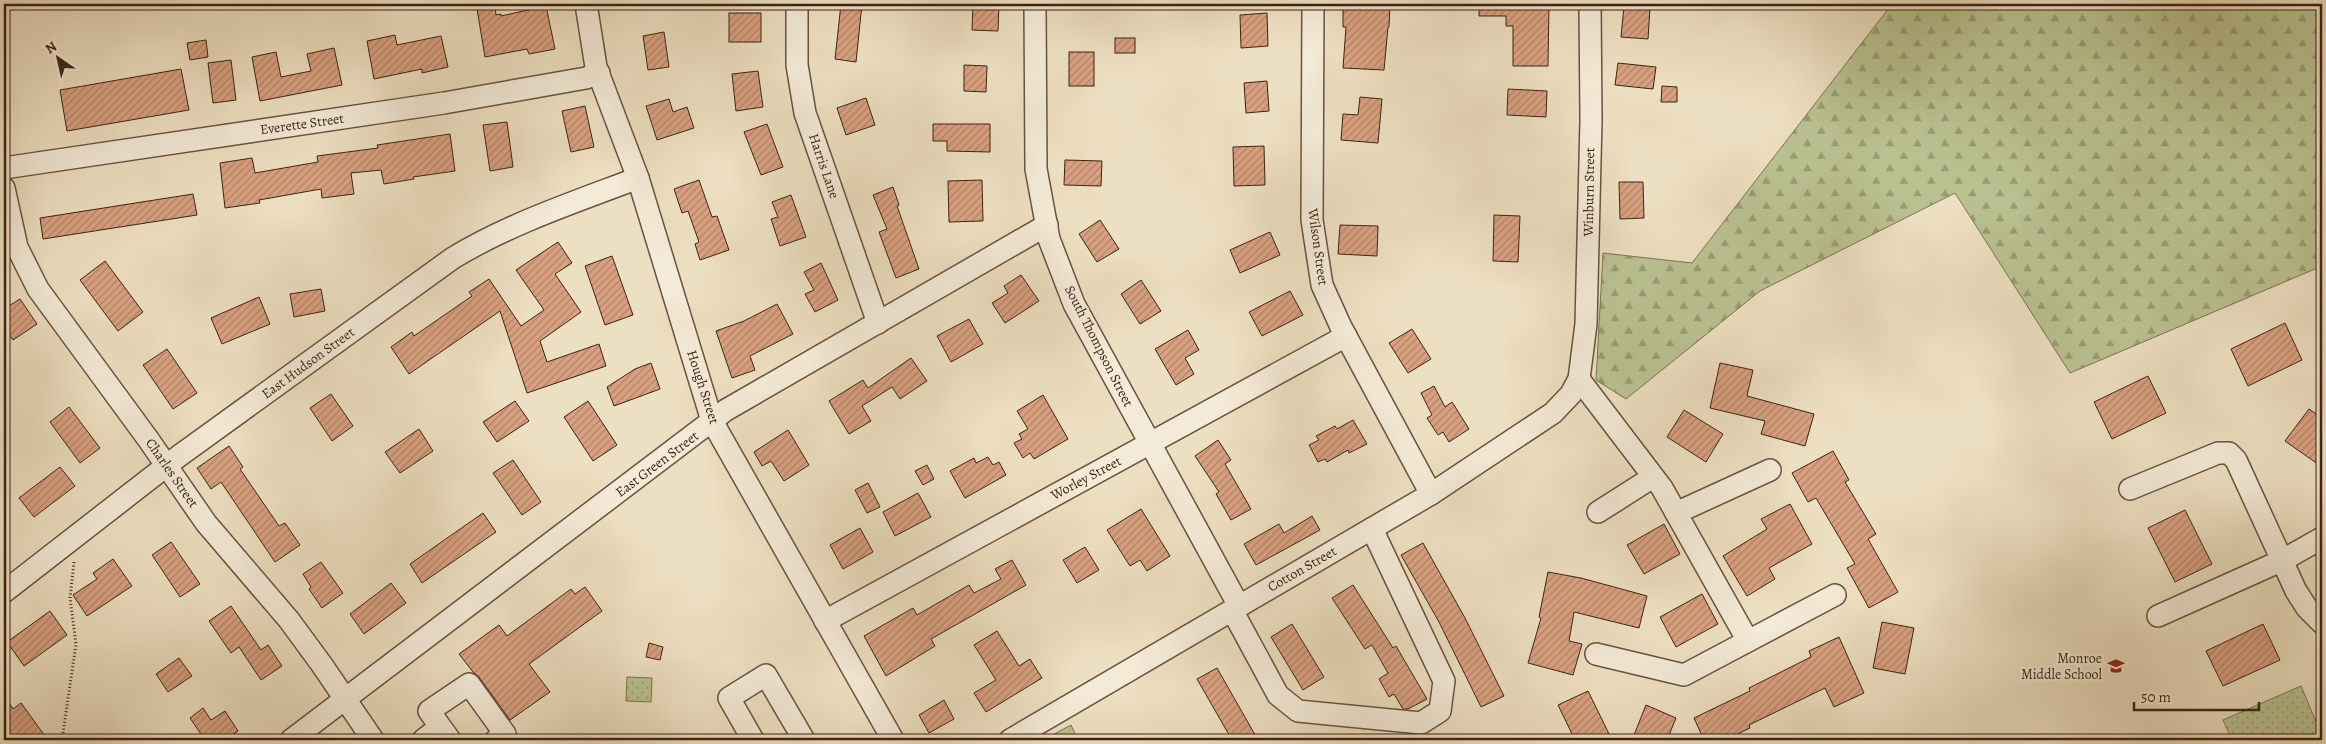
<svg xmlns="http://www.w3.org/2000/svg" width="2326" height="744" font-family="Alegreya,serif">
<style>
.green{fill:url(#green-dots);stroke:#7c7252}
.forest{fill:url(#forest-firs);stroke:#7c7252}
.pitch{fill:#bac191;stroke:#7c7252}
.building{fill:url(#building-hatch);stroke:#3d2314}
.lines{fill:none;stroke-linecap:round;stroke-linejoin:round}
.minor-casing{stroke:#69523f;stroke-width:24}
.path{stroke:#3d2314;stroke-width:3;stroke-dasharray:1 2.5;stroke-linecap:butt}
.minor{stroke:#f3ead7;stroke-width:21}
.labels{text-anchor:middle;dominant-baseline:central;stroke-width:4.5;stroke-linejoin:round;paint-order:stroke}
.street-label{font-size:14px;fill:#3d2314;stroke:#f3ead7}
.poi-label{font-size:14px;fill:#3d2314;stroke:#f3ead7;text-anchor:end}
</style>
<defs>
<pattern id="green-dots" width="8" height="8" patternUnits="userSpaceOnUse" patternTransform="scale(1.25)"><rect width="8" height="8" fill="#bac191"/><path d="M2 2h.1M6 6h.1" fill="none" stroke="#989c75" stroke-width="1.8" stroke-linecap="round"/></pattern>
<pattern id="forest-firs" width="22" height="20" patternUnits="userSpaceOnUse" patternTransform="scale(1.25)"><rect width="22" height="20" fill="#bac191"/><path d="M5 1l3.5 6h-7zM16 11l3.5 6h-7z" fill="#989c75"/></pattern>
<pattern id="building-hatch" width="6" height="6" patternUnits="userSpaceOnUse" patternTransform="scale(1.25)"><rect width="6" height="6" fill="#d9a181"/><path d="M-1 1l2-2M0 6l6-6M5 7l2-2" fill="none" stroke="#b18368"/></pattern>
</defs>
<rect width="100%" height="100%" fill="#eddfc1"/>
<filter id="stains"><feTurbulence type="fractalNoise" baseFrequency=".004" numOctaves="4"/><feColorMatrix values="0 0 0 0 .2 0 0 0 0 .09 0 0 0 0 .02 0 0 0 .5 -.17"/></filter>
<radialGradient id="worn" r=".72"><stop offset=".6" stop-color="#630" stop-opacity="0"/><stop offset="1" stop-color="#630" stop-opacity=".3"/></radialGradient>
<g class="green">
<polygon points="627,677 652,678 651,702 626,701"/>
<polygon points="2301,686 2322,736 2322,740 2232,740 2223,720"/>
</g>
<polygon class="forest" points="1892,4 2318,4 2322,7 2322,266 2070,373 1955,193 1760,291 1626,399 1596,380 1603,253 1692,263"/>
<polygon class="pitch" points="1071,725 1078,740 1043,740"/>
<g class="building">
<polygon points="841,4 862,4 856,62 835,59"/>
<polygon points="973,4 999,4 998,31 972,30"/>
<polygon points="1343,4 1390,4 1389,27 1388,27 1384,70 1343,68 1346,27 1343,27"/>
<polygon points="1479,4 1549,4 1548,66 1513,66 1513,26 1506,26 1506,16 1479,16"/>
<polygon points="495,6 496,15 501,14 501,16 546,6 555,49 529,54 527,49 485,57 477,9"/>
<polygon points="1624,6 1650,8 1648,39 1621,37"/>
<rect x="729" y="13" width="32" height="29"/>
<polygon points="1267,13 1268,46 1241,48 1240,15"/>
<polygon points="664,32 669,67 648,70 643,36"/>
<polygon points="395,35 397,45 441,36 448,67 422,73 422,69 374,79 367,41"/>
<rect x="1115" y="38" width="20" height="15"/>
<polygon points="206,40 208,57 190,60 187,43"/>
<polygon points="334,48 342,85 260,101 252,57 276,52 281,77 311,71 307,54"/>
<rect x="1069" y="52" width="25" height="34"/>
<polygon points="231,60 236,100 213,103 208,63"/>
<polygon points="1618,63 1656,67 1653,89 1615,85"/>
<polygon points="964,65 987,66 986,92 964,91"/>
<polygon points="181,69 189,110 67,131 60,90"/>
<polygon points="758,71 763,107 736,111 732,74"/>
<polygon points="1267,81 1269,111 1246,113 1244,83"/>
<polygon points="1662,86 1677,87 1677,102 1661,102"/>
<polygon points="1508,89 1547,91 1546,117 1507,115"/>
<polygon points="1360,97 1382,99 1378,143 1341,140 1343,114 1358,115"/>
<polygon points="866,98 875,125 846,135 837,108"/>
<polygon points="669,99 673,112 687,107 694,128 657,140 646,106"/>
<polygon points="585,106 594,147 571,152 562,111"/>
<polygon points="507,122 513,167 490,171 483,125"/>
<polygon points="767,124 783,167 761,175 744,132"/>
<polygon points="933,124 990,124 990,152 947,151 947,141 933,141"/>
<polygon points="450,134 455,171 413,177 414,179 384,184 381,170 351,173 354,194 322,198 321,189 259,200 260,203 225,208 220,163 252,158 255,173 318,162 317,156 378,148 377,145"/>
<polygon points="1264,146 1265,185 1234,186 1233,147"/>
<polygon points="1065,160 1102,161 1101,186 1064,185"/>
<polygon points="699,180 712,217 717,216 729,250 700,260 695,244 699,242 688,211 682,213 674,189"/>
<polygon points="982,180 983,221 949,222 948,181"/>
<polygon points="1619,182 1643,182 1644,218 1620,219"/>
<polygon points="893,187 899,205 897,206 919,269 896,278 879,232 887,229 873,195"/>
<polygon points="193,194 197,215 43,239 40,218"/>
<polygon points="791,195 806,237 780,246 771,219 778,217 772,202"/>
<polygon points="1494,215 1520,216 1518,262 1493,261"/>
<polygon points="1100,220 1119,249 1097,262 1079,234"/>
<polygon points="1340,225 1378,226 1377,256 1338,254"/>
<polygon points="1270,232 1280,255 1240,273 1230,250"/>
<polygon points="558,242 572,263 555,274 581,312 540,341 547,362 599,344 606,366 527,393 500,311 409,374 391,347 412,332 414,336 472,296 469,292 489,279 521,326 544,310 516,270"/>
<polygon points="612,256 633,315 605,325 585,266"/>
<polygon points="105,261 143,312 118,331 80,280"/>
<polygon points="821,263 838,300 815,312 805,294 814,290 804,272"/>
<polygon points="1021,275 1039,301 1005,323 992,303 1008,293 1004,286"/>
<polygon points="1141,280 1161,311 1140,324 1121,294"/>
<polygon points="321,289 325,311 294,317 290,294"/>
<polygon points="1290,291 1303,315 1262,336 1249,312"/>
<polygon points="259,297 270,324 222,344 211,318"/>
<polygon points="20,299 37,324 13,340 4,326 4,309"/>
<polygon points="777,304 793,334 750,356 755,370 732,378 716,331 744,321"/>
<polygon points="969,319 983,344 951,362 937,336"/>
<polygon points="2285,323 2302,360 2248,386 2231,349"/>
<polygon points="1412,329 1431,359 1408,373 1389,343"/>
<polygon points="1188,330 1199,350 1185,358 1194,374 1176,385 1155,349"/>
<polygon points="167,349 197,393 173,409 143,365"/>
<polygon points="911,358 927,381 900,399 892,387 862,406 871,421 849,434 829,401 863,380 868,388"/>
<polygon points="651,363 660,389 614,406 607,387 635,369"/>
<polygon points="1720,363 1753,370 1747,396 1814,414 1805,446 1761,434 1765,421 1710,408"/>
<polygon points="2148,376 2166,413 2112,439 2094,402"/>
<polygon points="1434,386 1445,407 1452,402 1469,429 1449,442 1443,432 1438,435 1427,418 1432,415 1421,393"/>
<polygon points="331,394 353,426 332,441 310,408"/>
<polygon points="1043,395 1068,439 1034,459 1030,453 1023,458 1014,443 1022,439 1019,434 1028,429 1017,411"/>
<polygon points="515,401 529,421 497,442 483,422"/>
<polygon points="588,401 617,445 593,461 564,417"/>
<polygon points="69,407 100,448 80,463 50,422"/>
<polygon points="2309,409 2322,418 2322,467 2285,441"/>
<polygon points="1684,410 1723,434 1706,462 1667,437"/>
<polygon points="1353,420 1367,444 1349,453 1348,450 1327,462 1325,459 1318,462 1309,445 1319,440 1316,436 1335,426 1337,429"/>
<polygon points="419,429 433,451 400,473 385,452"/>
<polygon points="788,430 809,465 784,481 771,461 762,466 754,452"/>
<polygon points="1218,440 1231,460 1225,464 1251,509 1231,520 1216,494 1219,492 1195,456"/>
<polygon points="229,446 243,467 240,469 279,526 285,523 300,545 275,562 221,482 211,489 197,468"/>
<polygon points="1833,451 1849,480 1845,482 1876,534 1868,539 1898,592 1869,608 1847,568 1855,564 1816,498 1808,502 1792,473"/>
<polygon points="988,457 993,465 999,462 1006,475 965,498 950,471 974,458 976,463"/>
<polygon points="513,460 541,502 522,515 493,473"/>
<polygon points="927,465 934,479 923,485 915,471"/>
<polygon points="60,467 75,486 34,517 19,498"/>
<polygon points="868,483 880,507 867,513 855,490"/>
<polygon points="918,493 931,517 895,536 883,512"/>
<polygon points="1790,504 1812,544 1769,568 1775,579 1747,596 1723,556 1767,529 1761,519"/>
<polygon points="1141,509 1170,556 1147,571 1140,560 1130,566 1107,530"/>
<polygon points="2185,510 2212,564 2175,582 2148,528"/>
<polygon points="483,513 496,532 422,583 410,564"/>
<polygon points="1312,516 1320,530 1256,565 1244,544 1279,524 1284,533"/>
<polygon points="1664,524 1680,554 1644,574 1627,545"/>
<polygon points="860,528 873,552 843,569 830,545"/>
<polygon points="171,542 200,584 180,597 152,555"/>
<polygon points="1423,543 1465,618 1504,696 1481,707 1439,622 1401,555"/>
<polygon points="1085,547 1099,570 1077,583 1063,560"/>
<polygon points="113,559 132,586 87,616 73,595 97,579 93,573"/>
<polygon points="1012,560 1026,585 931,639 935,646 886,676 864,636 913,608 917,615 969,585 974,593 1001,579 995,569"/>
<polygon points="321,562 343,593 322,608 309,589 311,587 303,574"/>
<polygon points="1548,572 1581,578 1647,596 1639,628 1574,612 1569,641 1582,644 1573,675 1528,663 1541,618 1539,617"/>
<polygon points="391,583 406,603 364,634 350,614"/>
<polygon points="1353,585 1393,648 1396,646 1427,699 1408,709 1403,709 1394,694 1389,697 1379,679 1388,673 1372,645 1365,649 1332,598"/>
<polygon points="585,587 602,611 529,664 550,692 510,720 479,677 473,672 459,654 499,625 507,636 571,589 575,594"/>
<polygon points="1702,594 1718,624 1676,647 1660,617"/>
<polygon points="231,606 261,650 268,645 282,666 261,680 239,647 231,653 209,621"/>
<polygon points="50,611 67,635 24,666 7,642"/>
<polygon points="1882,622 1914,628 1905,674 1873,668"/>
<polygon points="1292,624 1324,677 1303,690 1271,637"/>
<polygon points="2263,624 2280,660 2223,686 2206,651"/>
<polygon points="997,631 1019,666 1030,659 1042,678 986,712 974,693 996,680 974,645"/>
<polygon points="1839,637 1864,693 1834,707 1825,688 1749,725 1750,728 1725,740 1704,740 1694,718 1750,691 1749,688 1811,657 1809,651"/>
<polygon points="649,643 663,647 660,660 646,657"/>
<polygon points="179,658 192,676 168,692 156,674"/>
<polygon points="1217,668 1258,740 1232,740 1197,679"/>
<polygon points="1588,691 1612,740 1575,740 1558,705"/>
<polygon points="4,695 13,709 21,703 48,740 4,740"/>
<polygon points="944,700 954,719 929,733 919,715"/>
<polygon points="1646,705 1676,718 1667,740 1632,740"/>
<polygon points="203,708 211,720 225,711 238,731 225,740 205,740 190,718"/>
</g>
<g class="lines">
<g class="minor-casing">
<g id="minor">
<polyline points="586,4 596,67 638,178 712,421 893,740"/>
<polyline points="797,4 797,65 805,113 878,323"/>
<polyline points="1035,4 1036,169 1049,239 1074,304 1239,606"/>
<polyline points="1313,4 1312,220 1322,285 1341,327 1431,494"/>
<polyline points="4,168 444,103 586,78 599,73"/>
<polyline points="4,188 17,247 38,289 148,439 206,523 289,620 322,665 373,740"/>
<polyline points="1579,379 1662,488 1748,641 1684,675 1596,654"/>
<polyline points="2130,489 2218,453 2229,453 2236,460 2296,591 2307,608 2322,623"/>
<polyline points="1598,512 1653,477"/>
<polyline points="1676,513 1770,470"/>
<path d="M4,592L179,456L453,258C511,223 575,202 638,178"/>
<polyline points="1232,610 1278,695 1298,711 1421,723 1440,711 1444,681 1372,529"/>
<polyline points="2158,616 2283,560 2322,538"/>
<polyline points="825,621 1346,336"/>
<polyline points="1748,641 1835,595"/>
<polyline points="291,740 726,410 1047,225"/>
<polyline points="423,740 440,727"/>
<polyline points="450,740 429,711 469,684 505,734 496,740"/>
<polyline points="753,740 729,698 766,675 804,740"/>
<polyline points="1010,740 1431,494 1553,413 1571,394 1579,379 1586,324 1591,120 1590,4"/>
</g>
</g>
<polyline class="path" points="62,740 76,644 70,598 74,562"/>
<use href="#minor" class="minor"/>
</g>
<defs>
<g id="school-bare" transform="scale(1.35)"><path d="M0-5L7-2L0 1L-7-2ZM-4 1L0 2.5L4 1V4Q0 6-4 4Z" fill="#8f2418" stroke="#f3ead7" stroke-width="2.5" paint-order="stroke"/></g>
</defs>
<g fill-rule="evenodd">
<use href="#school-bare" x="2116" y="666"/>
</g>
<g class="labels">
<g class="street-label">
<text transform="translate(302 124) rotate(-8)">Everette Street</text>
<text transform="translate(824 166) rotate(71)">Harris Lane</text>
<text transform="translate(1589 192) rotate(-89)">Winburn Street</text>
<text transform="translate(1318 247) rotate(82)">Wilson Street</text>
<text transform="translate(1099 346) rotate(63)">South Thompson Street</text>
<text transform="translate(308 363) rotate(-36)">East Hudson Street</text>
<text transform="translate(703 387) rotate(72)">Hough Street</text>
<text transform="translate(657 464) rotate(-37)">East Green Street</text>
<text transform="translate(172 473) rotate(55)">Charles Street</text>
<text transform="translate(1086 478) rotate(-28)">Worley Street</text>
<text transform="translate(1302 569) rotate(-30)">Cotton Street</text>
</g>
<g class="poi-label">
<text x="2102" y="658">Monroe<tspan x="2102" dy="16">Middle School</tspan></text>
</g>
</g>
<rect width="2326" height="744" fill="none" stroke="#eddfc1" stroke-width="20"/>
<rect x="5" y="5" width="2316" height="734" fill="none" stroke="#3d2314" stroke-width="2.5"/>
<rect x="10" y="10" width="2306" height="724" fill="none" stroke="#3d2314"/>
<g transform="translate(58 58) rotate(326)" stroke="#f3ead7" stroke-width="4" paint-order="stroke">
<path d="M0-4L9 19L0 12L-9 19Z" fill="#3d2314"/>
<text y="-8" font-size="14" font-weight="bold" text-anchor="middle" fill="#3d2314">N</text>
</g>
<path d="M2134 702v8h125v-8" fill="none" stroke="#3d2314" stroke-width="2.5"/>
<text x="2141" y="702" font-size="15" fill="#3d2314" stroke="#f3ead7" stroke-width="4" paint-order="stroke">50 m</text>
<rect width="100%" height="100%" filter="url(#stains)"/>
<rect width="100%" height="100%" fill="url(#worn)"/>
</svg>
